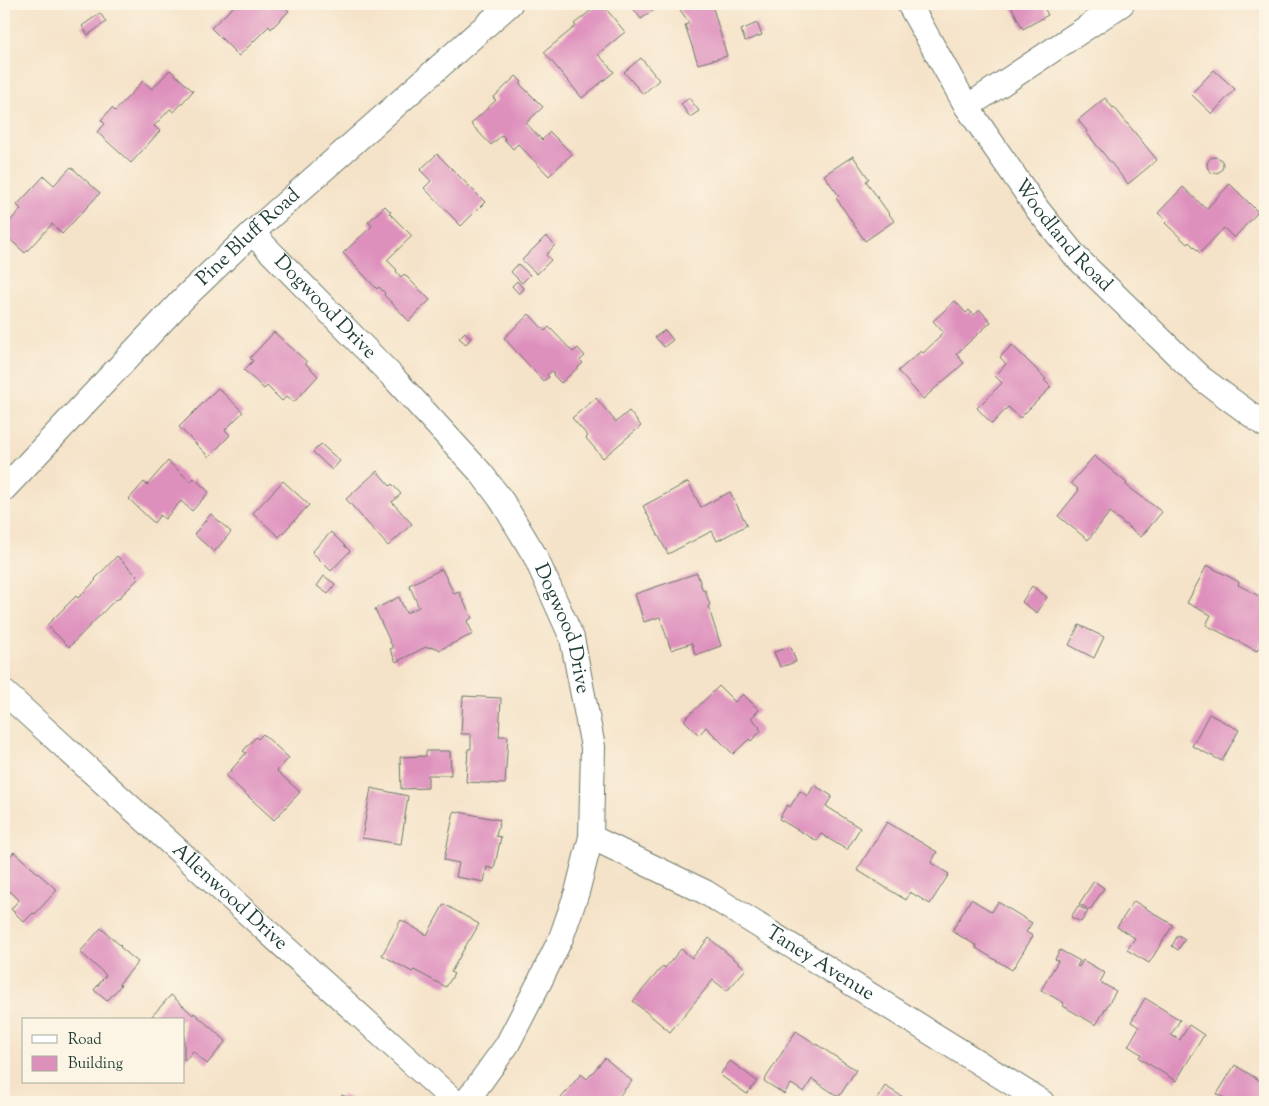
<svg xmlns="http://www.w3.org/2000/svg" width="1269" height="1106" font-family="'Sorts Mill Goudy',serif">
<style>
.building{fill:#de90bd}
.lines{fill:none;stroke-linecap:round;stroke-linejoin:round}
.street-casing{stroke:#6a7768;stroke-width:26}
.street{stroke:#fff;stroke-width:24}
.labels{text-anchor:middle;dominant-baseline:central;stroke-width:4.5;stroke-linejoin:round;paint-order:stroke}
.street-label{font-size:20px;fill:#1f3d34;stroke:#fcf5e5}
</style>
<rect width="100%" height="100%" fill="#fcf5e5"/>
<filter id="ink" filterUnits="userSpaceOnUse"><feTurbulence type="fractalNoise" baseFrequency=".02" numOctaves="2"/><feDisplacementMap in="SourceGraphic" scale="10" xChannelSelector="R" yChannelSelector="G"/><feConvolveMatrix kernelMatrix="1 2 1 2 8 2 1 2 1" color-interpolation-filters="sRGB"/></filter>
<filter id="wash" filterUnits="userSpaceOnUse"><feTurbulence type="fractalNoise" baseFrequency=".0096" numOctaves="4" result="noise"/><feDisplacementMap in="SourceGraphic" scale="20" xChannelSelector="R" yChannelSelector="G"/><feGaussianBlur stdDeviation="1.12" result="paint"/><feColorMatrix in="noise" values="0 0 0 0 0 0 0 0 0 0 0 0 0 0 0 0 0 1.4 0 .05"/><feComposite in="paint" operator="in"/></filter>
<g filter="url(#wash)">
<rect width="100%" height="100%" fill="#f5e3c9"/>
<g id="blocks">
<g class="building">
<polygon points="236,4 281,4 289,11 271,29 269,26 239,56 211,28"/>
<polygon points="599,4 602,4 625,32 598,54 614,72 582,98 544,52 576,26 574,24"/>
<polygon points="630,4 663,4 641,19"/>
<polygon points="679,4 711,4 713,8 727,56 698,64 685,25 689,23 677,5"/>
<polygon points="1010,4 1042,4 1048,15 1023,29"/>
<polygon points="100,13 106,22 88,35 82,26"/>
<polygon points="757,23 762,35 745,41 741,30"/>
<polygon points="641,58 659,80 643,94 624,72"/>
<polygon points="170,70 193,91 174,112 170,109 154,126 160,131 131,163 97,132 105,124 101,120 112,108 115,111 143,81 152,89"/>
<polygon points="1214,70 1235,89 1212,114 1191,94"/>
<polygon points="516,76 522,82 520,84 543,107 526,123 542,140 550,132 572,154 549,176 518,144 513,149 504,139 505,138 502,135 491,145 471,124 496,100 493,98"/>
<polygon points="689,98 699,111 690,117 681,104"/>
<polygon points="1105,98 1113,108 1114,107 1157,160 1128,184 1086,132 1087,131 1078,120"/>
<polygon points="437,154 485,202 461,226 424,188 431,181 420,170"/>
<polygon points="853,156 869,179 866,181 894,221 865,241 836,198 839,196 824,175"/>
<circle cx="1215" cy="165" r="8"/>
<polygon points="71,167 100,193 62,234 52,224 25,253 4,234 4,228 21,209 17,205 44,176 54,185"/>
<polygon points="1230,184 1258,212 1234,238 1224,228 1200,253 1189,242 1187,244 1165,223 1167,221 1158,213 1183,187 1206,209"/>
<polygon points="385,206 391,212 389,213 412,236 387,260 397,270 396,271 401,277 404,274 430,300 409,321 384,295 385,293 379,287 377,289 343,253 372,226 368,222"/>
<polygon points="546,236 555,245 546,255 551,260 537,274 522,260"/>
<polygon points="518,264 530,275 522,283 511,272"/>
<polygon points="517,281 524,289 519,294 512,286"/>
<polygon points="955,301 966,313 969,310 974,315 980,310 991,322 956,354 964,363 923,399 898,371 921,351 923,353 940,337 939,336 943,332 933,321"/>
<polygon points="529,314 545,331 549,327 573,352 578,348 585,356 580,360 583,363 561,383 553,375 554,373 552,371 547,375 549,377 543,381 504,338"/>
<polygon points="665,330 673,340 664,347 655,337"/>
<polygon points="274,332 307,362 305,363 318,376 294,402 287,396 282,401 267,386 264,389 244,370 253,361 250,358"/>
<polygon points="465,332 471,338 466,344 459,338"/>
<polygon points="1012,345 1046,379 1044,380 1051,387 1020,418 1008,407 992,424 977,408 1002,383 995,376 1006,364 1000,357"/>
<polygon points="218,388 243,412 225,430 230,435 209,457 179,427"/>
<polygon points="596,398 616,422 629,411 641,426 603,458 586,438 588,436 572,418"/>
<polygon points="321,444 340,461 332,470 313,452"/>
<polygon points="1094,456 1127,483 1126,485 1162,512 1141,537 1110,512 1088,540 1058,516 1079,490 1071,483"/>
<polygon points="168,461 191,482 194,478 209,492 192,511 181,501 165,519 160,515 154,523 129,499 144,482 147,485"/>
<polygon points="377,471 390,486 392,484 401,494 392,502 412,524 388,546 346,499"/>
<polygon points="283,481 309,505 279,537 253,513"/>
<polygon points="688,482 701,507 730,492 747,525 717,541 712,531 668,554 643,506"/>
<polygon points="211,514 231,532 214,552 194,534"/>
<polygon points="331,532 350,551 331,571 312,552"/>
<polygon points="117,556 139,578 117,600 116,599 69,647 47,625 76,596 78,598 96,580 95,579"/>
<polygon points="1207,565 1239,582 1238,585 1265,599 1265,635 1257,651 1206,625 1211,615 1187,603"/>
<polygon points="442,569 454,594 459,592 472,618 467,621 473,634 439,650 438,648 426,647 396,662 390,649 393,648 375,609 399,597 406,613 419,607 409,585"/>
<polygon points="697,573 703,591 705,590 710,605 708,606 721,646 695,655 692,643 671,650 660,617 644,622 635,594"/>
<polygon points="324,576 335,584 328,594 317,586"/>
<polygon points="1032,586 1047,597 1037,613 1022,602"/>
<polygon points="1079,625 1104,637 1094,658 1069,645"/>
<polygon points="791,647 796,662 780,667 774,652"/>
<polygon points="719,686 735,702 743,694 759,710 751,718 760,727 759,728 761,731 751,741 749,739 733,754 706,727 699,735 684,720"/>
<polygon points="463,696 501,698 499,736 508,736 505,784 466,782 468,749 471,749 471,734 461,734"/>
<polygon points="1209,714 1239,730 1222,761 1192,746"/>
<polygon points="263,734 289,758 277,771 300,792 274,820 226,776 246,753 243,751 256,737 258,739"/>
<polygon points="426,751 450,751 451,775 428,775 428,788 401,789 400,757 426,756"/>
<polygon points="814,785 832,796 826,806 860,828 847,850 821,834 817,841 779,819 787,805 790,807 800,791 808,796"/>
<polygon points="371,788 408,796 401,844 362,838"/>
<polygon points="454,811 500,820 496,836 501,837 494,869 487,867 484,882 456,877 459,863 444,860"/>
<polygon points="887,822 937,852 931,863 949,874 930,904 910,892 906,900 857,870"/>
<polygon points="14,852 57,890 35,914 33,913 24,922 11,909 19,900 10,891 7,896 4,893 4,863"/>
<polygon points="1094,881 1104,888 1090,910 1079,904"/>
<polygon points="971,899 992,912 998,902 1032,923 1026,932 1033,936 1012,970 976,948 977,946 952,931"/>
<polygon points="1134,901 1173,925 1149,963 1127,950 1135,938 1117,927"/>
<polygon points="444,904 479,924 470,940 469,940 451,972 454,974 446,987 414,970 412,972 382,955 401,920 427,935"/>
<polygon points="1078,906 1088,911 1081,922 1071,917"/>
<polygon points="101,928 121,946 120,947 138,962 119,984 121,985 107,1001 94,990 106,975 80,952"/>
<polygon points="1178,935 1185,939 1178,950 1172,946"/>
<polygon points="709,938 746,969 727,991 713,980 670,1032 633,1001 663,966 665,968 681,949 692,958"/>
<polygon points="1060,950 1080,961 1077,966 1079,967 1083,960 1105,973 1100,982 1116,991 1096,1025 1063,1006 1064,1003 1041,990 1058,961 1055,959"/>
<polygon points="171,995 193,1015 194,1013 226,1041 207,1064 193,1051 185,1061 184,1060 184,1020 157,1020 152,1016"/>
<polygon points="1145,998 1180,1020 1171,1035 1180,1040 1189,1025 1204,1035 1176,1081 1139,1058 1141,1054 1128,1046 1139,1027 1131,1022"/>
<polygon points="796,1031 856,1070 839,1097 812,1079 804,1092 791,1084 784,1094 764,1081"/>
<polygon points="605,1058 632,1081 614,1102 565,1102 561,1098 581,1074 587,1079"/>
<polygon points="730,1061 757,1081 747,1094 720,1075"/>
<polygon points="1235,1065 1265,1084 1265,1102 1231,1102 1217,1094"/>
<polygon points="885,1086 911,1102 875,1102"/>
<polygon points="342,1095 359,1102 339,1102"/>
</g>
</g>
</g>
<g filter="url(#ink)">
<use href="#blocks" fill-opacity="0" stroke="#6a7768" stroke-width="1"/>
<g class="lines">
<g class="street-casing">
<g id="street">
<path id="s1" d="M909,4L967,107L1038,210L1076,257L1201,378L1265,425"/>
<polyline points="967,107 1122,4"/>
<path id="s2" d="M252,233L392,376L481,473L502,501L535,556L572,638L593,747L591,837L577,892L561,938L540,981L507,1045L466,1102"/>
<path id="s3" d="M4,489L184,298L252,233L510,4"/>
<path id="s4" d="M4,692L455,1102"/>
<path id="s5" d="M591,837L705,892L1042,1102"/>
</g>
</g>
<use href="#street" class="street"/>
</g>
</g>
<g class="labels">
<g class="street-label">
<text stroke="none"><textPath href="#s1" startOffset="279">Woodland Road</textPath></text>
<text stroke="none"><textPath href="#s3" startOffset="351">Pine Bluff Road</textPath></text>
<text stroke="none"><textPath href="#s2" startOffset="104">Dogwood Drive</textPath></text>
<text stroke="none"><textPath href="#s2" startOffset="509">Dogwood Drive</textPath></text>
<text stroke="none"><textPath href="#s4" startOffset="305">Allenwood Drive</textPath></text>
<text stroke="none"><textPath href="#s5" startOffset="262">Taney Avenue</textPath></text>
</g>
</g>
<rect width="1269" height="1106" fill="none" stroke="#fcf5e5" stroke-width="20"/>
<rect x="22" y="1018" width="162" height="65" fill="#fcf5e5" stroke="#a4ab9e"/>
<rect x="32" y="1035" width="25" height="8" fill="#ffffff" stroke="#a4ab9e"/>
<text x="68" y="1044" font-size="15" fill="#1f3d34">Road</text>
<rect x="32" y="1056" width="25" height="15" fill="#de90bd" stroke="#a4ab9e"/>
<text x="68" y="1068" font-size="15" fill="#1f3d34">Building</text>
</svg>
